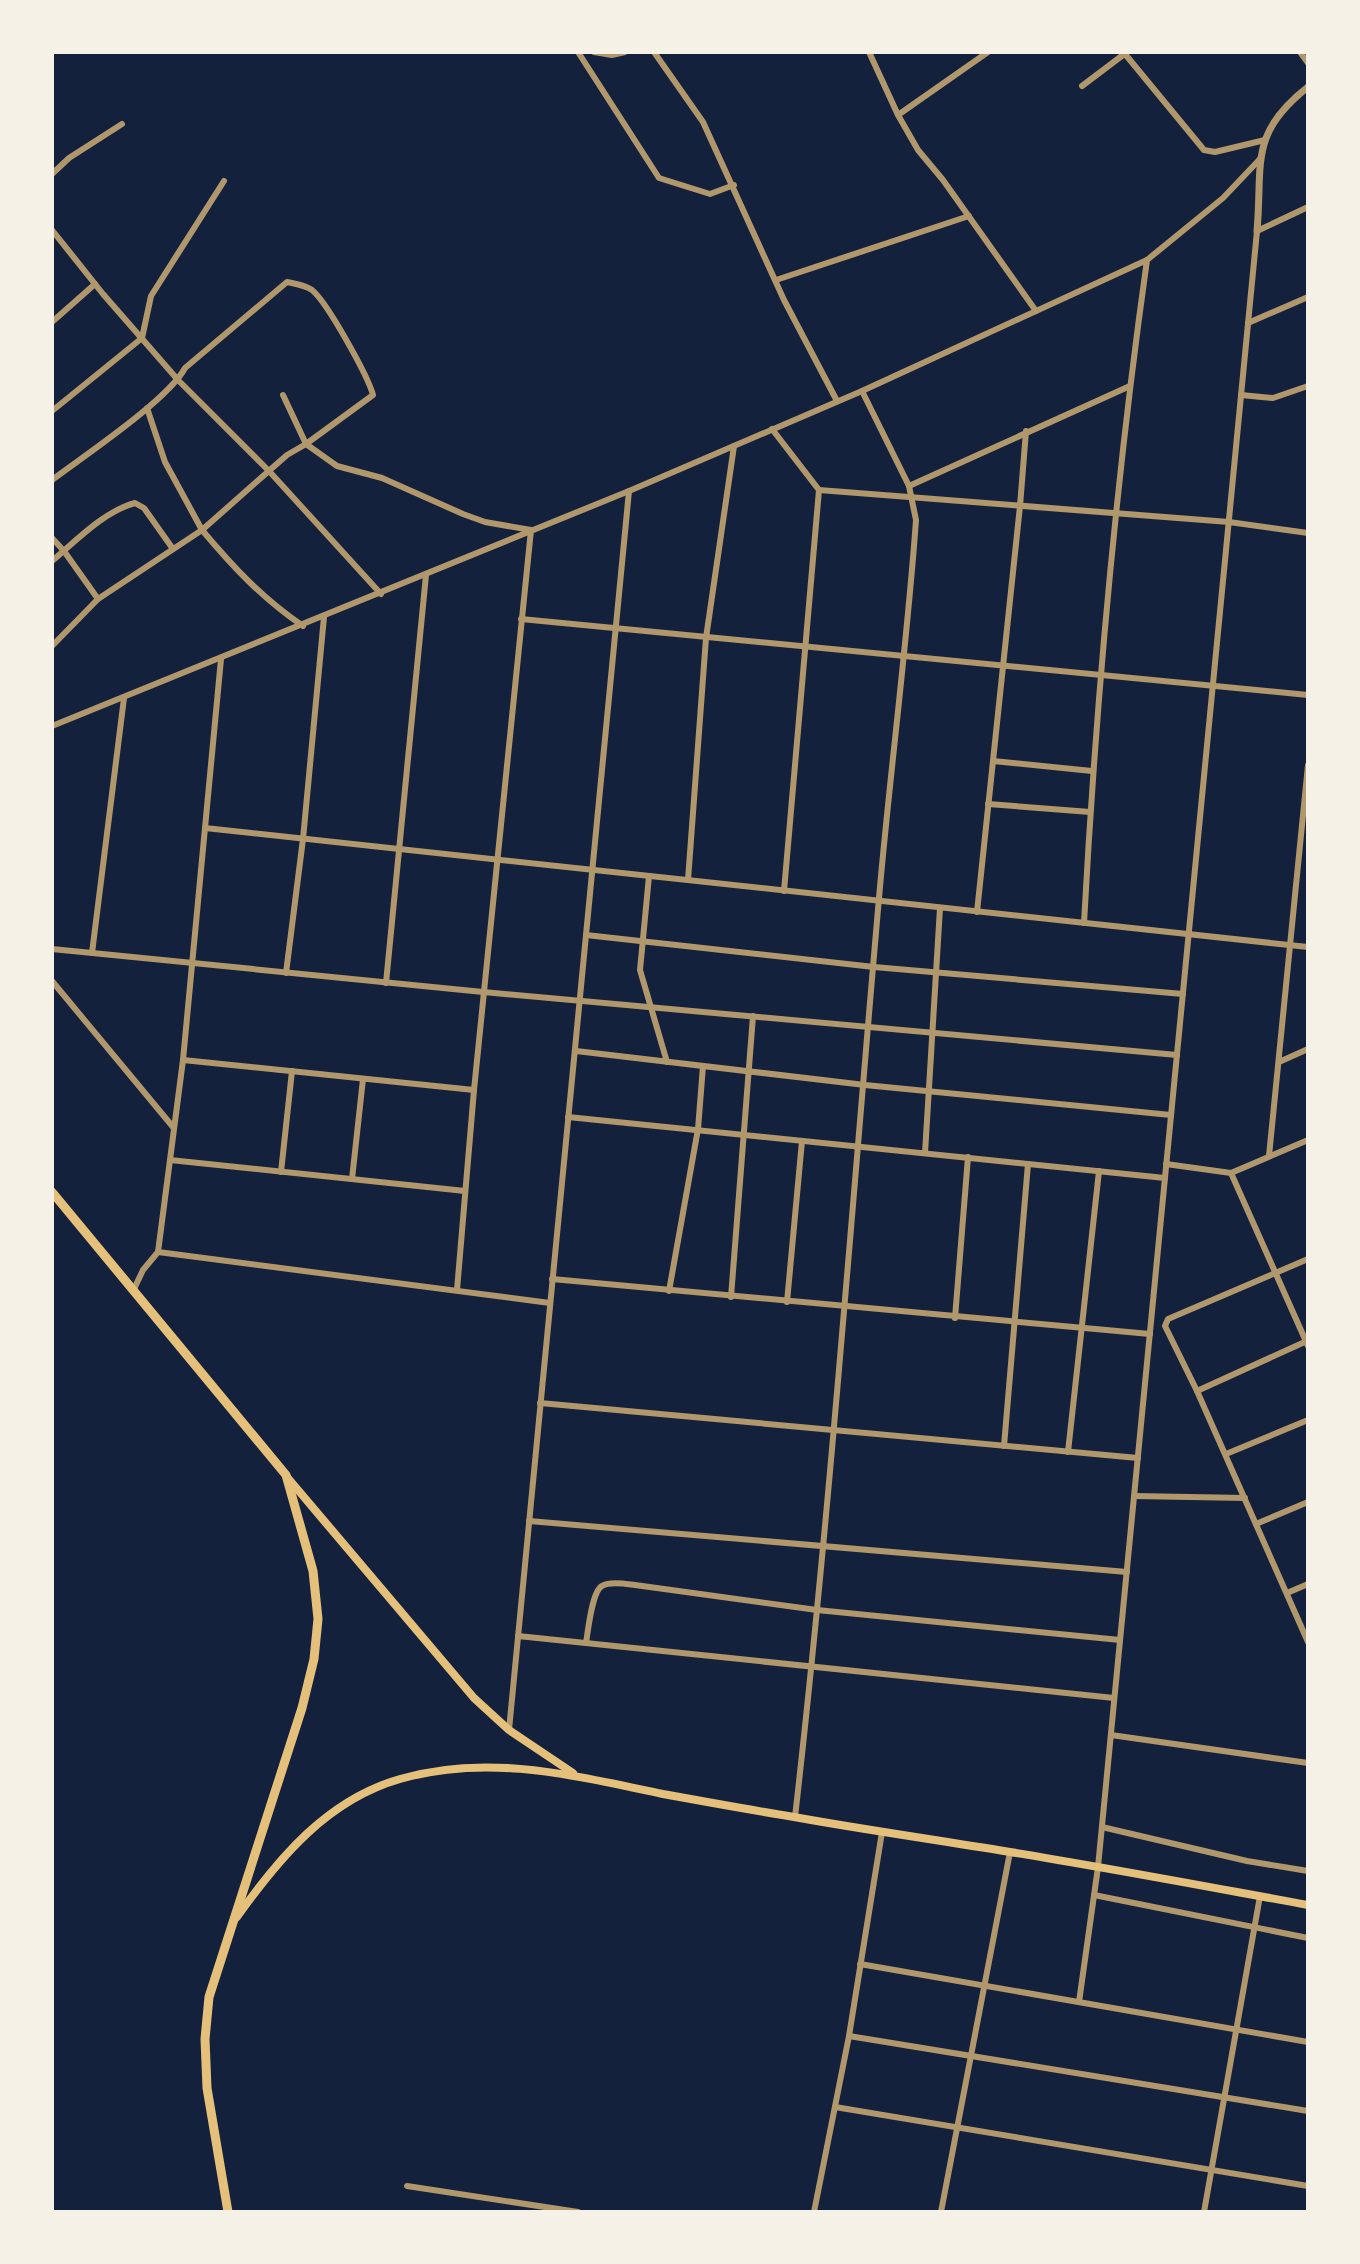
<svg xmlns="http://www.w3.org/2000/svg" width="1360" height="2264" font-family="'DM Sans',sans-serif">
<style>
.lines{fill:none;stroke-linecap:round;stroke-linejoin:round}
.minor{stroke:#b1986c;stroke-width:6}
.tertiary{stroke:#b1986c;stroke-width:7}
.secondary{stroke:#e5c07b;stroke-width:8}
.primary{stroke:#e5c07b;stroke-width:9}
</style>
<rect width="100%" height="100%" fill="#14213d"/>
<g class="lines">
<g class="minor">
<polyline points="578,52 659,178 710,194 734,185"/>
<polyline points="594,52 612,55 625,52"/>
<polyline points="654,52 703,122 784,300 837,401"/>
<polyline points="869,52 898,115 918,150 943,180 1036,311"/>
<polyline points="1300,52 1308,63"/>
<polyline points="1125,54 1204,150 1215,152 1265,140"/>
<polyline points="1082,86 1127,52"/>
<polyline points="898,115 988,52"/>
<polyline points="52,174 69,158 122,124"/>
<polyline points="52,230 103,294 178,380 269,471 381,594"/>
<polyline points="776,280 969,216"/>
<polyline points="52,322 95,284"/>
<polyline points="1248,323 1308,297"/>
<polyline points="1241,395 1273,398 1308,386"/>
<polyline points="147,408 165,462 202,530 287,455 306,444 337,466 382,478 463,514 485,522 531,530"/>
<polyline points="52,411 142,338 151,296 224,181"/>
<polyline points="772,429 819,490 784,891"/>
<path d="M52,480C84,456 168,400 185,368L287,282C295,284 305,285 312,290C327,302 368,376 373,395L306,444L283,395"/>
<polyline points="909,486 1130,386"/>
<polyline points="819,490 1229,522 1308,533"/>
<path d="M52,538L64,551L98,599L202,530C233,567 263,599 303,626"/>
<path d="M52,561C77,540 103,512 135,503L144,508L173,549"/>
<polyline points="521,619 1308,695"/>
<polyline points="52,646 98,599"/>
<polyline points="52,726 629,491 862,391 1147,260 1223,198 1260,159"/>
<polyline points="993,761 1092,771"/>
<polyline points="988,804 1090,812"/>
<polyline points="205,828 1308,947"/>
<polyline points="649,876 640,970 667,1062"/>
<polyline points="688,880 706,638 734,446"/>
<polyline points="977,912 1020,506 1026,431"/>
<path d="M1084,923C1096,702 1116,480 1147,260"/>
<polyline points="586,935 874,967 1183,994"/>
<polyline points="52,949 483,992 1177,1055"/>
<polyline points="92,953 124,698"/>
<polyline points="286,973 303,839 324,617"/>
<polyline points="52,981 173,1127"/>
<polyline points="386,983 426,575"/>
<polyline points="576,1051 865,1085 1171,1115"/>
<polyline points="183,1060 474,1090"/>
<polyline points="1279,1062 1308,1049"/>
<polyline points="568,1117 1165,1178"/>
<polyline points="925,1153 940,908"/>
<polyline points="1269,1156 1308,765"/>
<polyline points="170,1160 465,1191"/>
<polyline points="1166,1164 1231,1173 1308,1140"/>
<polyline points="281,1172 292,1071"/>
<polyline points="1231,1173 1308,1346"/>
<polyline points="352,1179 363,1079"/>
<polyline points="158,1252 550,1303"/>
<polyline points="1308,1259 1168,1319 1165,1326 1197,1391 1308,1642"/>
<polyline points="552,1279 1150,1334"/>
<polyline points="134,1289 143,1270 158,1252 183,1060 221,659"/>
<polyline points="457,1290 474,1090 531,530"/>
<polyline points="669,1291 698,1129 703,1066"/>
<polyline points="731,1297 753,1016"/>
<polyline points="787,1302 802,1141"/>
<polyline points="955,1318 968,1157"/>
<polyline points="1197,1391 1307,1341"/>
<polyline points="540,1403 1138,1458"/>
<polyline points="1004,1446 1028,1164"/>
<polyline points="1068,1452 1099,1171"/>
<polyline points="1226,1454 1308,1420"/>
<polyline points="1134,1496 1245,1498"/>
<polyline points="529,1521 1127,1572"/>
<polyline points="1256,1524 1308,1502"/>
<polyline points="1287,1593 1308,1584"/>
<polyline points="518,1636 1114,1698"/>
<path d="M586,1643C588,1631 592,1591 602,1586C610,1581 626,1584 635,1585L817,1610L1120,1640"/>
<polyline points="509,1730 629,491"/>
<polyline points="1111,1735 1308,1763"/>
<path d="M795,1817C830,1512 852,1205 879,898C890,772 907,646 916,520L909,486L862,391"/>
<polyline points="1102,1827 1247,1861 1308,1871"/>
<polyline points="1094,1895 1308,1938"/>
<polyline points="860,1964 1308,2042"/>
<polyline points="1079,2002 1098,1867 1257,231 1308,207"/>
<polyline points="849,2036 1308,2111"/>
<polyline points="835,2107 1308,2186"/>
<polyline points="407,2186 578,2212"/>
<polyline points="814,2212 849,2036 882,1832"/>
<polyline points="941,2212 1010,1852"/>
<polyline points="1204,2212 1260,1896"/>
</g>
<path class="tertiary" d="M1257,231C1263,164 1248,134 1308,87"/>
<g class="secondary">
<polyline points="287,1477 474,1698 509,1730 573,1773"/>
<path d="M237,1917C279,1858 327,1800 400,1779C488,1753 576,1776 663,1794C707,1802 751,1810 794,1817C866,1830 938,1840 1010,1852C1109,1868 1209,1887 1308,1905"/>
</g>
<polyline class="primary" points="52,1192 286,1475 313,1571 318,1619 314,1659 302,1708 209,1997 205,2039 207,2088 228,2212"/>
</g>
<rect width="1360" height="2264" fill="none" stroke="#f6f1e7" stroke-width="108"/>
</svg>
